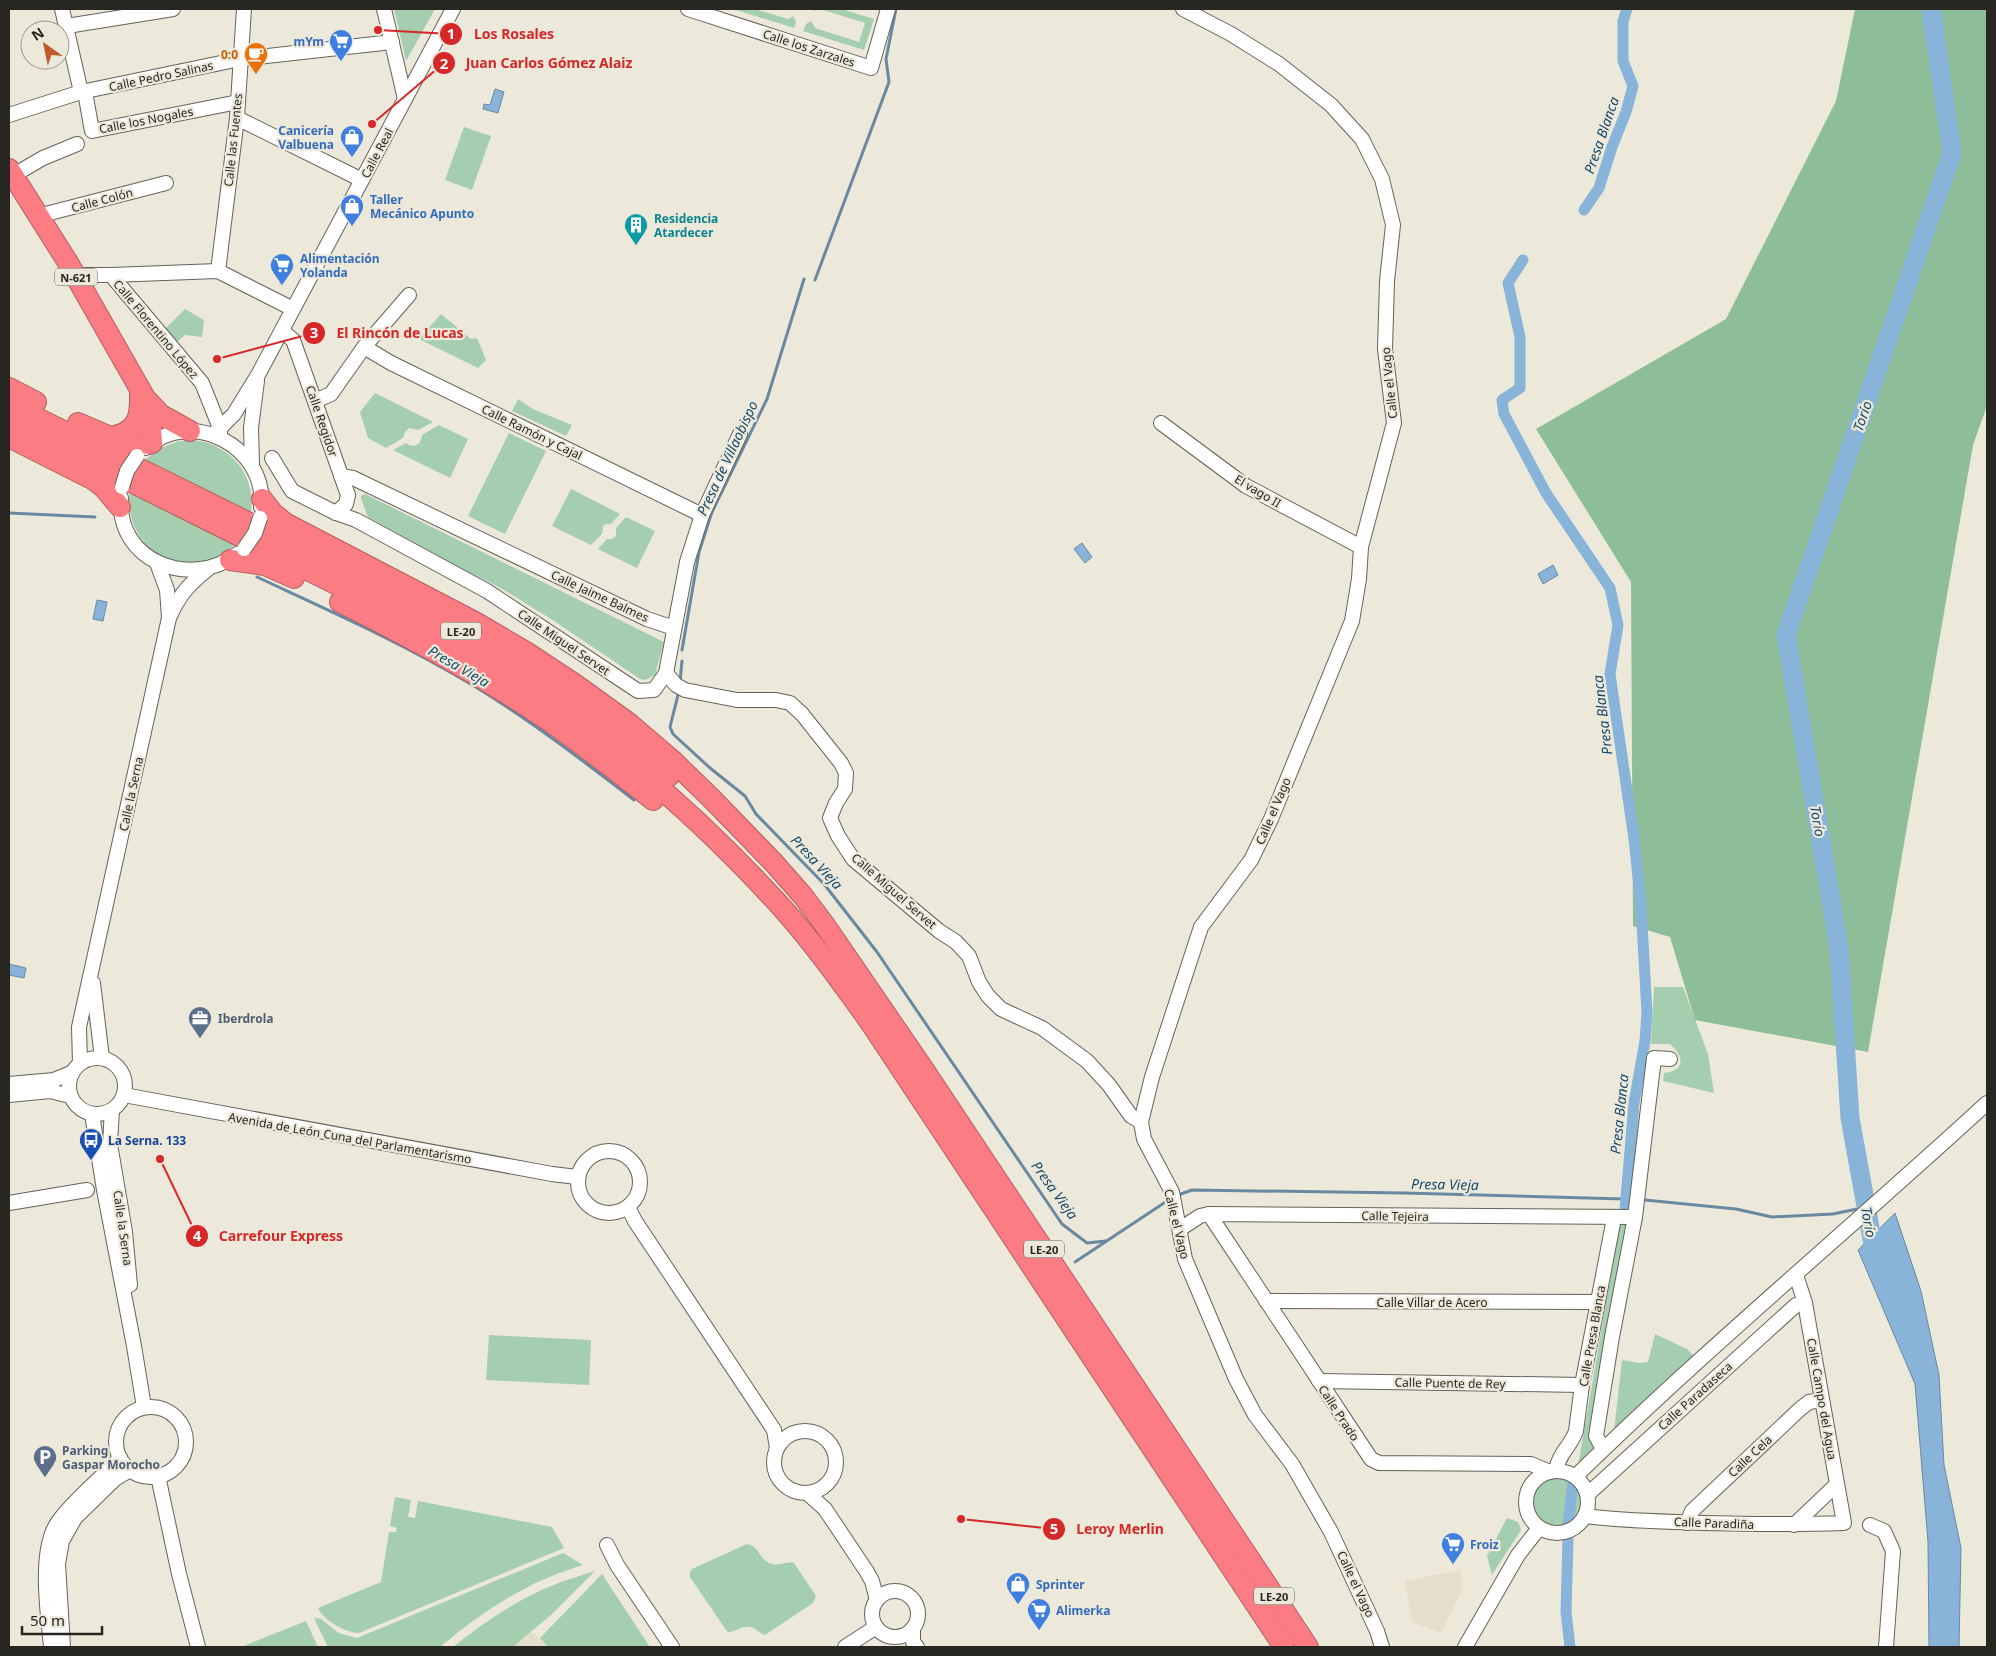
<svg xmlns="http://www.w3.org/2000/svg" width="1996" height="1656" font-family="'Noto Sans',sans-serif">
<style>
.built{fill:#e4dfca}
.green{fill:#a5ceb0}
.forest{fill:#8ebd9a}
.water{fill:#87b4d8;stroke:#6a89a1}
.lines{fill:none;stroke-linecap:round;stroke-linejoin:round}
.stream{stroke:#6a89a1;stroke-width:3}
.canal{stroke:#87b4d8;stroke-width:11}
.river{stroke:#87b4d8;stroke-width:19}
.minor-casing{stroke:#656257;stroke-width:16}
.highway-casing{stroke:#b25e61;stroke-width:22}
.minor{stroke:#fff;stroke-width:14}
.highway{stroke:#fc7c83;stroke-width:20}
.minor-bridge-casing{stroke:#656257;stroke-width:16;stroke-linecap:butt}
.minor-bridge{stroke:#fff;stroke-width:14}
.labels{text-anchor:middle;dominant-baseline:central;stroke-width:4.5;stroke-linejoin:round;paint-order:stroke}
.shield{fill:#ece9db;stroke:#636059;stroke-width:1}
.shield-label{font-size:11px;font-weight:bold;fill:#282621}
.shop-label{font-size:12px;font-weight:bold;fill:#366cbe;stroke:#ece9db;text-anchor:start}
.street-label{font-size:12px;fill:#282621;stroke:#ece9db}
.food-label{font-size:12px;font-weight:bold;fill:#c56008;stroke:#ece9db;text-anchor:end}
.culture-label{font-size:12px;font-weight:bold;fill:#0d838f;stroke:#ece9db;text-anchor:start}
.service-label{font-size:12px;font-weight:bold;fill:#4e5e75;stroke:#ece9db;text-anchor:start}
.transit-label{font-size:12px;font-weight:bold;fill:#164399;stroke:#ece9db;text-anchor:start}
.water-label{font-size:14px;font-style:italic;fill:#16496c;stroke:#ece9db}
.leader{fill:none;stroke:#d62828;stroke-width:2}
.callout-dot{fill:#d62828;stroke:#ece9db;stroke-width:2}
.mark-label{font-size:15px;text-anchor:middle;font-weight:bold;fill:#fff}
.callout-label{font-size:14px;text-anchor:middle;font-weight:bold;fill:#d62828;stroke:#ece9db;stroke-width:4.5;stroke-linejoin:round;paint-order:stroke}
</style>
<rect width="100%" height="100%" fill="#ece9db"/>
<g class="built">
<polygon points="1460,1570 1463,1588 1441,1633 1412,1622 1405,1581"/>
<polygon points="532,1632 548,1647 513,1647"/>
</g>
<g class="green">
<polygon points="394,9 435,9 406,61"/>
<polygon points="733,9 755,9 788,19 793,16 796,21 794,28"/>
<polygon points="812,9 841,9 874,19 864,50 803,31 806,24 811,21 815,28 859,42 865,23 820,9 814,11"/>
<polygon points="464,127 491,136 472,190 445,180"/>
<polygon points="185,309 204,320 202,337 185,335 175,344 164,330"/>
<polygon points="441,314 471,339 477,338 486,360 478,368 419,339"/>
<polygon points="375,393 433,422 418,430 409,428 405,432 403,438 386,448 368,438 360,412"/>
<polygon points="518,399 533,409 572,425 566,436 512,411"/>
<path d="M439,425L468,439L450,478L393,450L406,443C414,449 421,445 422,435Z"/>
<polygon points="509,433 546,451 505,534 468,516"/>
<path d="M179,441C185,441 193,440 199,441C225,445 248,467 251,494C252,500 251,507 251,514L145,460L160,448Z"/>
<path d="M130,489L236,544C224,554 208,563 192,564C151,565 123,526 130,489Z"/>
<polygon points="571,489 620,514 611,524 607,524 603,526 602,534 591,545 552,526"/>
<polygon points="365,494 664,642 655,675 645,680 640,679 554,621 499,587 466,571 368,517 361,499 361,496"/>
<polygon points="626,517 655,531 637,568 598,549 607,539 612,539 616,536 616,528"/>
<path d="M1654,987H1683L1708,1054L1714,1093L1663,1081L1664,1073C1686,1071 1684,1056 1670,1044H1651Z"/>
<polygon points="1625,1223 1631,1224 1601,1377 1592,1444 1595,1450 1578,1466 1619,1228 1621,1224"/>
<polygon points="1655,1334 1687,1349 1696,1358 1614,1431 1622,1360 1639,1363 1648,1362"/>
<polygon points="489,1335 591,1340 589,1385 486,1380"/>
<circle cx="1557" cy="1502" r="25"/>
<path d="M395,1497L411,1500L408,1517L415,1518L418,1501L552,1527L564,1548L359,1633C344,1632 324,1621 318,1608L381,1582L389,1532H396L397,1528L390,1526Z"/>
<polygon points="1507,1518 1518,1522 1521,1530 1492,1575 1487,1556"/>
<path d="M747,1544C759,1546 759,1558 769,1563C778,1567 786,1561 794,1563L816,1596L813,1603L765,1635C759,1633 756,1628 750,1627C741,1625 736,1632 728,1632L726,1630L690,1577V1572L692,1569Z"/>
<path d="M563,1553L583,1565C571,1569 558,1573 547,1578C509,1594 471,1621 440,1647H328L314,1618L321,1619L339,1633L357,1638Z"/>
<path d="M595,1571L552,1614L513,1647H453C482,1624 516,1600 551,1586C565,1580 580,1576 595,1571Z"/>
<polygon points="602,1574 650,1647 548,1647 540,1638"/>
<polygon points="306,1621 318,1647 241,1647"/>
</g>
<polygon class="forest" points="1855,9 1986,9 1987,13 1987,406 1973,445 1868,1052 1695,1020 1670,937 1633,926 1631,582 1536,429 1726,319 1836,101"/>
<g class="water">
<polygon points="495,89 504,92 498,113 483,109 484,104 490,105"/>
<polygon points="1082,543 1092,557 1085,563 1074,549"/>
<polygon points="1553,565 1558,575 1543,584 1538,574"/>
<polygon points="97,600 107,602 103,621 93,619"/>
<polygon points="9,964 26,968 24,978 9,975"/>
<polygon points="1895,1213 1921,1291 1939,1375 1944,1465 1961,1548 1959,1647 1929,1647 1928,1542 1915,1384 1858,1250"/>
</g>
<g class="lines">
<g class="stream">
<polyline points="815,280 889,82 886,59 896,9"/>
<polyline points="9,513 95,517"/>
<path d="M257,577C330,611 405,644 474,686C530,720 582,760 634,800"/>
<polyline points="682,650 699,552 712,512 767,399 804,279"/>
<polyline points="680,682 682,661"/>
<polyline points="679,691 670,727 673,734 710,768 745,796 756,814 824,884 877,952 1062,1224 1087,1243 1106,1241"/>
<polyline points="1178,1195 1192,1190 1404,1193 1624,1199"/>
<polyline points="1645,1200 1736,1209 1772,1217 1833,1214 1862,1208"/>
<polyline points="1075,1262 1170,1199"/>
</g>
<g class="canal">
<polyline points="1584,210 1599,188 1612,147 1626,112 1633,86 1623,61 1623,21 1627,9"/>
<polyline points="1523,260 1508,283 1520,337 1520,388 1502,400 1504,414 1546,493 1610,588 1618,625 1610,674 1634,839 1641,906 1647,1013 1645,1041 1634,1103 1625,1210"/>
<polyline points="1568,1525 1573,1482"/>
<polyline points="1568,1540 1566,1612 1570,1647"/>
</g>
<polyline class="river" points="1876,1261 1850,1118 1839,948 1786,635 1952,153 1931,9"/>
<g class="minor-casing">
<g id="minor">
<polyline points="62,9 81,92"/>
<polyline points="384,9 405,99"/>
<polyline points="688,9 871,68 888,9"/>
<polyline points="1183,9 1231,34 1279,64 1331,105 1362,139 1382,179 1393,225 1387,281 1385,349 1394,423 1361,547 1359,579 1352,621 1271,819 1251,860 1201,927 1152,1077 1141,1122 1144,1139 1172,1192 1185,1259 1236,1379 1255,1415 1292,1464 1331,1532 1377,1631 1382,1647"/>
<polyline points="67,26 173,9"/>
<polyline points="85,92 92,131 238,102"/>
<polyline points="9,115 81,92 240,59 392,42"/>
<polyline points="237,118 362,180"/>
<polyline points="12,176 43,158 77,144"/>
<polyline points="38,216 166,183"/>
<polyline points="218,271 237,118 244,9"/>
<polyline points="75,275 111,275 218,271 293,309"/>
<polyline points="111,275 202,383 220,428 220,435"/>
<polyline points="282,331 293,340 348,495 346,504 336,513"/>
<polyline points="364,347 391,363 702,515"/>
<polyline points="315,401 331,394 364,347 409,295"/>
<polyline points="1161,423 1246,486 1361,547"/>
<polyline points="214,434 234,414 258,375 453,9"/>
<path d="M146,448C191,406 268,448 261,507"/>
<polyline points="272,458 292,491 336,513 356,520 487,591 638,691 654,690 666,673 687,562 702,515 740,434"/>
<polyline points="252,465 251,428 257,381"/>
<polyline points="341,476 353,478 647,619 674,628"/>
<path d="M121,498C116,561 190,590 237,554"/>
<polyline points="157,563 167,590 169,617"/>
<polyline points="666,673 676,685 685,690 737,700 776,700 790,703 802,714 841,763 846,773 845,789 836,803 830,818 838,836 853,859 939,931 956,942 969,956 979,982 988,996 1001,1009 1042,1028 1087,1061 1109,1085 1131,1116 1141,1122"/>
<polyline points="93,983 102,1058"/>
<circle cx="97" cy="1086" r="28"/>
<path d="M80,1063L79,1027L169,618C179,595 189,584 208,569"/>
<polyline points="9,1084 54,1080 71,1073"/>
<polyline points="9,1095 50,1091 70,1096"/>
<polyline points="124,1095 552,1174 577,1177"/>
<polyline points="112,1110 110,1144 125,1232 130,1285"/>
<polyline points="92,1114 104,1190 134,1346 144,1407"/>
<circle cx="609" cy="1182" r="31"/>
<polyline points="9,1203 87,1190"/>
<polyline points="628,1207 635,1221 774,1430 777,1448"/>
<polyline points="1209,1214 1371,1459 1379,1463 1531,1464 1550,1472"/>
<polyline points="1180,1229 1200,1216 1209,1214 1635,1217 1654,1058 1670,1059"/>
<polyline points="1266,1301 1597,1302"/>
<polyline points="1319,1381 1582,1385"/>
<circle cx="151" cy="1442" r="35"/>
<circle cx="805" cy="1462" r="31"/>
<polyline points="1603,1449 1596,1436 1612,1337 1635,1217"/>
<circle cx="1557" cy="1502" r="31"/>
<path d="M1556,1471C1558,1454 1571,1446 1576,1431L1582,1385L1614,1218"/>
<polyline points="158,1476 179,1574 198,1647"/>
<path d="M1576,1476C1708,1347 1851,1228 1987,1103"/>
<polyline points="807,1493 825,1509 867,1572 872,1581 877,1600"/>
<polyline points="1588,1494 1796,1305 1805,1303"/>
<path d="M1585,1516C1615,1520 1646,1521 1676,1522C1732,1524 1788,1525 1844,1523L1805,1303L1796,1275"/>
<polyline points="1687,1523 1692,1511 1800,1409 1809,1402 1822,1400"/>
<polyline points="1794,1525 1837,1484"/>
<polyline points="1870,1525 1884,1531 1893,1551 1886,1647"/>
<polyline points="607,1545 617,1565 672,1647"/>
<circle cx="895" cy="1614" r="23"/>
<polyline points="913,1628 913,1642 917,1647"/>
<path d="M51,1647C48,1614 38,1550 58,1522C75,1498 100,1480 120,1458"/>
<polyline points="63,1647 58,1564 62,1541 75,1518 115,1479 130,1470"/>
<polyline points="845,1647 876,1627"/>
<polyline points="1465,1647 1518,1555 1539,1528"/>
</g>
</g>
<g class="highway-casing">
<g id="highway">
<polyline points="9,169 67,261 145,398 150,411 152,443"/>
<polyline points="9,388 36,402"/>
<polyline points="146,399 161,415 190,431"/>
<path d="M9,404L405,600C498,651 589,706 669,776"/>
<path d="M9,421L398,615C453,644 506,674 558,709C641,766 717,836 784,910C816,946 844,985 872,1025L1284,1647"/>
<polyline points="78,423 120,441 150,444"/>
<polyline points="9,437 94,480 104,488 120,507"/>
<path d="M110,437C136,433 141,419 140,394"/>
<polyline points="262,499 273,513 285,523 475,622 526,652 576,685 630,724 672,760 712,799 774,863 803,896 824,924 922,1067 1308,1647"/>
<polyline points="230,560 265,565 294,578"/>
<path d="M340,602C412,638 483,676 549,721C585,746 619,773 653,800"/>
</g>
</g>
<use href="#minor" class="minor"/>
<use href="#highway" class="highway"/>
<g class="minor-bridge-casing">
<g id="minor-bridge">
<polyline points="122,487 127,471 137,456"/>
<polyline points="244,549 255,533 260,518"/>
</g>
</g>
<use href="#minor-bridge" class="minor-bridge"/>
</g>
<defs>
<g id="supermarket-pin" transform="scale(1.25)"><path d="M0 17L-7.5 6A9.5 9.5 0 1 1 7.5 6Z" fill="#3f7fe0" stroke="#ece9db"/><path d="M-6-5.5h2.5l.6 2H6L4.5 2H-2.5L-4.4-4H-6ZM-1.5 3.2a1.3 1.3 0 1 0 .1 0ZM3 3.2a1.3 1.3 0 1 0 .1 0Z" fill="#fff"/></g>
<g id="cafe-pin" transform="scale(1.25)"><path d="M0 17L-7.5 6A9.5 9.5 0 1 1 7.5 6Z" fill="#e8710a" stroke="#ece9db"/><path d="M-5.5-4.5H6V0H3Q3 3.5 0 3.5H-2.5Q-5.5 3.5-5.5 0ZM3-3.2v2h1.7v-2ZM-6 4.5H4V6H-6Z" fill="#fff"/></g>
<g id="shop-pin" transform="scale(1.25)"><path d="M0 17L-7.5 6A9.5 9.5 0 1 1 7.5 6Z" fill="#3f7fe0" stroke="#ece9db"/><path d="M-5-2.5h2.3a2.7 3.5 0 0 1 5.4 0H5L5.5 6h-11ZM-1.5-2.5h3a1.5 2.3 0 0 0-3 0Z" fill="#fff"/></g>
<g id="building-pin" transform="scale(1.25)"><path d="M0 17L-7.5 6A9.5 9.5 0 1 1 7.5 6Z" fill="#0f9aa8" stroke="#ece9db"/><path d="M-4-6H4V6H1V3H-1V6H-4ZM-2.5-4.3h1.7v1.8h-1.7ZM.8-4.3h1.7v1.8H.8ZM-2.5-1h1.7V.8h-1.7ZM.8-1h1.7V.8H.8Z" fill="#fff"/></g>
<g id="office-pin" transform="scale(1.25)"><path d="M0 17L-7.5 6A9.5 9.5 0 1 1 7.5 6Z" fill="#5c6f8a" stroke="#ece9db"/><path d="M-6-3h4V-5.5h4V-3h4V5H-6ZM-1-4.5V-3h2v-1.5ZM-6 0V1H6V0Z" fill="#fff"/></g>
<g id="bus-pin" transform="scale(1.25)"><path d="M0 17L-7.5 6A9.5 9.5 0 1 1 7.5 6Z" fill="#1a4fb4" stroke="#ece9db"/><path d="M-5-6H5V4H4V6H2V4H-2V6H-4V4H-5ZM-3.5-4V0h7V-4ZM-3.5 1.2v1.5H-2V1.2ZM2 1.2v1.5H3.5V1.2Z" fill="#fff"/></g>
<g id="parking-pin" transform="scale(1.25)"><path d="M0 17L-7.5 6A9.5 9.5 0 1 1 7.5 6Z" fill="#5c6f8a" stroke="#ece9db"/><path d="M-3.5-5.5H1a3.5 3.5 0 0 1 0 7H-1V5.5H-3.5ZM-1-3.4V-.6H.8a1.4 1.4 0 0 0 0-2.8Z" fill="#fff"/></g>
</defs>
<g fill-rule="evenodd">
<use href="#supermarket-pin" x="341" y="41"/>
<use href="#cafe-pin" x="256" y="54"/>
<use href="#shop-pin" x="352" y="137"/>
<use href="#shop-pin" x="352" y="206"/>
<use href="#building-pin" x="636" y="225"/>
<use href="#supermarket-pin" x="282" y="265"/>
<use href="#office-pin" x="200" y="1018"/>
<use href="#bus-pin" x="91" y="1140"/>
<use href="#parking-pin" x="45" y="1457"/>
<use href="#supermarket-pin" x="1453" y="1544"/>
<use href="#shop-pin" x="1018" y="1584"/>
<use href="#supermarket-pin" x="1039" y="1610"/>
</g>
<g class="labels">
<g class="shield">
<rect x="55" y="268.5" width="42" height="17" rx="4"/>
<rect x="441" y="622.5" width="40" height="17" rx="4"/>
<rect x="1024" y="1240.5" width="40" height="17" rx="4"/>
<rect x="1254" y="1587.5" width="40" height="17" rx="4"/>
</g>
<g class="shield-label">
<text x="76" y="277">N-621</text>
<text x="461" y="631">LE-20</text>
<text x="1044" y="1249">LE-20</text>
<text x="1274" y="1596">LE-20</text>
</g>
<g class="shop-label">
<text x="324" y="41" text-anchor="end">mYm</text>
<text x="334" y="130" text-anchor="end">Canicería<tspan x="334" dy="14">Valbuena</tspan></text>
<text x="370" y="199">Taller<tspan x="370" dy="14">Mecánico Apunto</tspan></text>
<text x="300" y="258">Alimentación<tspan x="300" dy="14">Yolanda</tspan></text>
<text x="1470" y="1544">Froiz</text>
<text x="1036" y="1584">Sprinter</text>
<text x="1056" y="1610">Alimerka</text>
</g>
<g class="street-label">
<text transform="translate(809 48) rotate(18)">Calle los Zarzales</text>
<text transform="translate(161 76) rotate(-12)">Calle Pedro Salinas</text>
<text transform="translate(146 120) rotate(-11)">Calle los Nogales</text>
<text transform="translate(233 140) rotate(-84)">Calle las Fuentes</text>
<text transform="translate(377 153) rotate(-62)">Calle Real</text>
<text transform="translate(102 200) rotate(-15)">Calle Colón</text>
<text transform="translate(156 329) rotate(50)">Calle Florentino López</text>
<text transform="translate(1389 383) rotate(-96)">Calle el Vago</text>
<text transform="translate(322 421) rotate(71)">Calle Regidor</text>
<text transform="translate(532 432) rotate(26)">Calle Ramón y Cajal</text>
<text transform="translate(1258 491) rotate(31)">El vago II</text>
<text transform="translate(600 596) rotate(25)">Calle Jaime Balmes</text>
<text transform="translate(564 642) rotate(34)">Calle Miguel Servet</text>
<text transform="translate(131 794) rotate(-78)">Calle la Serna</text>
<text transform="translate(1273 811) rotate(-67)">Calle el Vago</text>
<text transform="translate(894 891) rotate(41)">Calle Miguel Servet</text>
<text transform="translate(350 1138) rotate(10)">Avenida de León Cuna del Parlamentarismo</text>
<text transform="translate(1395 1216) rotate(1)">Calle Tejeira</text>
<text transform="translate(1177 1224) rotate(76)">Calle el Vago</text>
<text transform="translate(123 1228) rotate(82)">Calle la Serna</text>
<text x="1432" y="1302">Calle Villar de Acero</text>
<text transform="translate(1592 1336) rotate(-80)">Calle Presa Blanca</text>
<text transform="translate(1450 1383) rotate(1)">Calle Puente de Rey</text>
<text transform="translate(1695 1396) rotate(-42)">Calle Paradaseca</text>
<text transform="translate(1822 1399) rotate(80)">Calle Campo del Agua</text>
<text transform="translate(1339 1413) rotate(57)">Calle Prado</text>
<text transform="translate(1750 1456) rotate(-43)">Calle Cela</text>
<text transform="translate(1714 1523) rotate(2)">Calle Paradiña</text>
<text transform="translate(1356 1584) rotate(65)">Calle el Vago</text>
</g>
<g class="food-label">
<text x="238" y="54">0:0</text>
</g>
<g class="culture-label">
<text x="654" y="218">Residencia<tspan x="654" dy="14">Atardecer</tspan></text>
</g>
<g class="service-label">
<text x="218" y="1018">Iberdrola</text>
<text x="62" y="1450">Parking<tspan x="62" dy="14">Gaspar Morocho</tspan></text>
</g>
<g class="transit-label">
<text x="108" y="1140">La Serna. 133</text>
</g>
<g class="water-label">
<text transform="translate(1601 135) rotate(-71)">Presa Blanca</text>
<text transform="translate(1862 416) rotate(-71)">Torío</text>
<text transform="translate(727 458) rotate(-65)">Presa de Villaobispo</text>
<text transform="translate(459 666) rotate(30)">Presa Vieja</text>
<text transform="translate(1602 715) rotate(-97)">Presa Blanca</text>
<text transform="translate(1818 821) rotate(80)">Torío</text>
<text transform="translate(817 862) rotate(47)">Presa Vieja</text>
<text transform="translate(1619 1114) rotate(-84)">Presa Blanca</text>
<text transform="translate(1445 1184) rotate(1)">Presa Vieja</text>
<text transform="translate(1055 1190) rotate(54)">Presa Vieja</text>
<text transform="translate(1869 1222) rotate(80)">Torío</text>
</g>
</g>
<path class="leader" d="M378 30L451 34M372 124L444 63M217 359L314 333M160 1159L197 1236M961 1519L1054 1529"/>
<g class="callout-dot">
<circle cx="378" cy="30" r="5"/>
<circle cx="372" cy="124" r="5"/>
<circle cx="217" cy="359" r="5"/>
<circle cx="160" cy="1159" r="5"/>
<circle cx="961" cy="1519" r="5"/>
<circle cx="451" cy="34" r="12"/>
<circle cx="444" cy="63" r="12"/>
<circle cx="314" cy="333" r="12"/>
<circle cx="197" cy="1236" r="12"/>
<circle cx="1054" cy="1529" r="12"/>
</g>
<g class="mark-label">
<text x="451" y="39">1</text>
<text x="444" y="69">2</text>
<text x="314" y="338">3</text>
<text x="197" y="1241">4</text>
<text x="1054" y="1534">5</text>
</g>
<g class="callout-label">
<text x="514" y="39">Los Rosales</text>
<text x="549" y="68">Juan Carlos Gómez Alaiz</text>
<text x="400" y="338">El Rincón de Lucas</text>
<text x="281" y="1241">Carrefour Express</text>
<text x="1120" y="1534">Leroy Merlin</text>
</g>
<rect width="1996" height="1656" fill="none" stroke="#282621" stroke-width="20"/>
<g transform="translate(45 45) rotate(327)"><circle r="24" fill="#ece9db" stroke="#9e9b91"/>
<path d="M0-4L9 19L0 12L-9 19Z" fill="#c05a2d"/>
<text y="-8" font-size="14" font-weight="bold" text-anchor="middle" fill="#282621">N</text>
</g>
<path d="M22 1626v8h80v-8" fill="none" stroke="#282621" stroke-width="2.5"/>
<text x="30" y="1626" font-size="15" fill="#282621" stroke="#ece9db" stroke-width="4" paint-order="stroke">50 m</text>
</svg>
